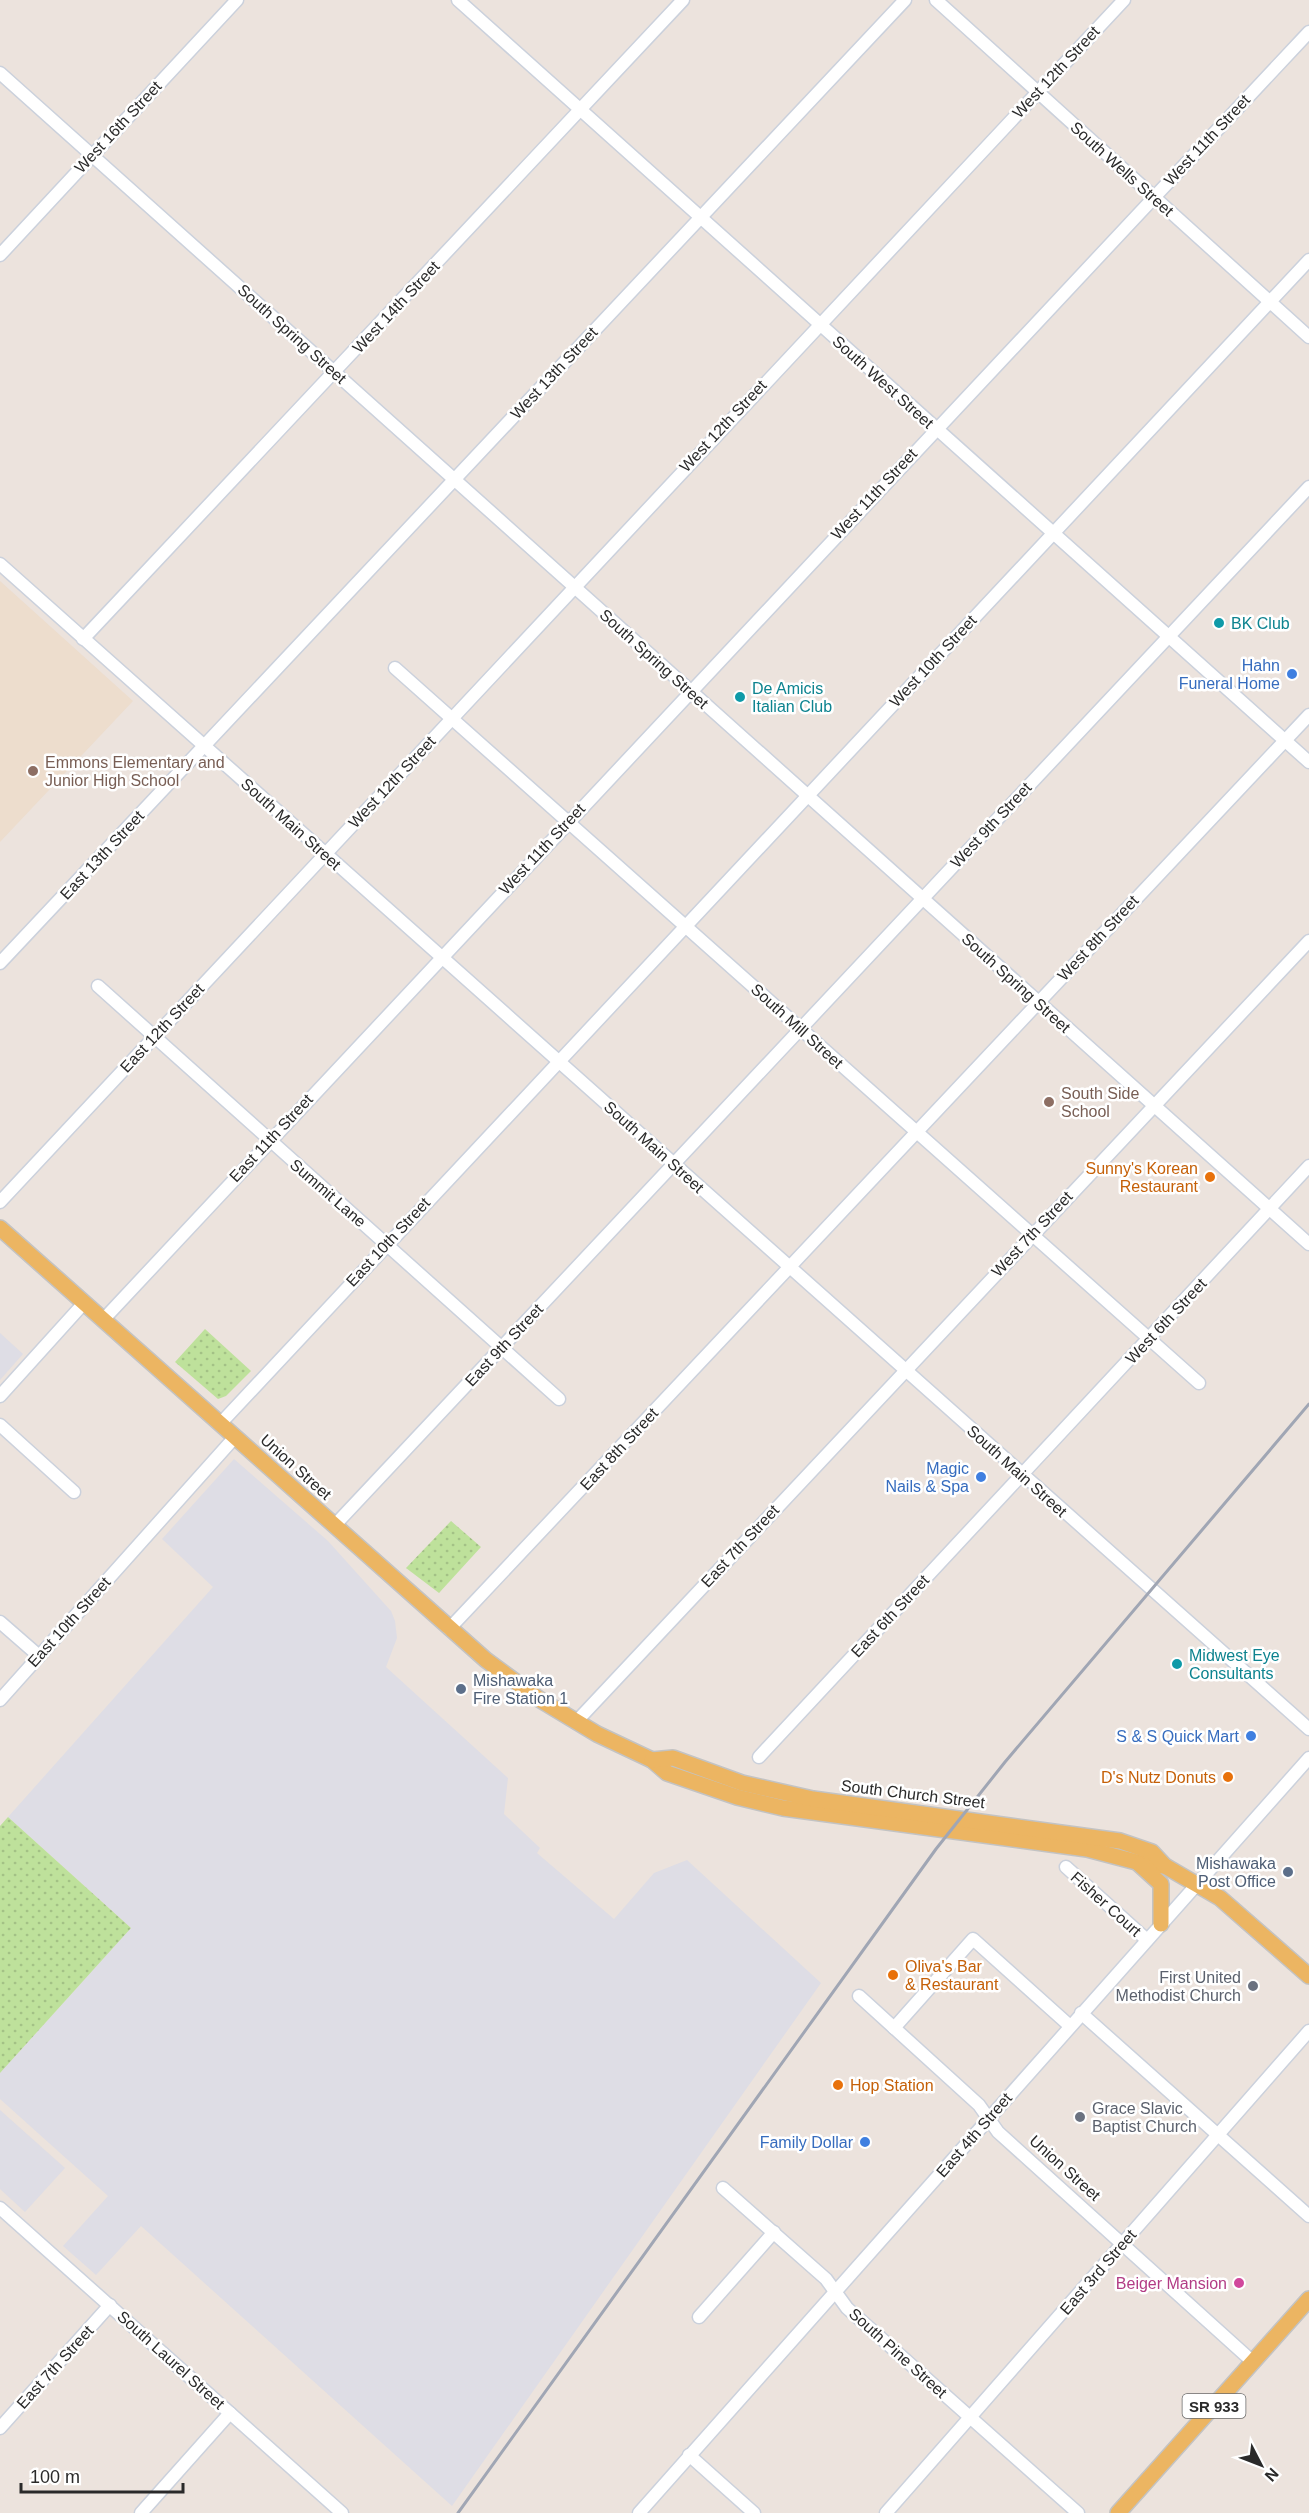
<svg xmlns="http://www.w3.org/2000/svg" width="1309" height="2513" font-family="Arial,sans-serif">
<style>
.industrial{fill:#dedde5}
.education{fill:#edddcd}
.green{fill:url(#green-dots)}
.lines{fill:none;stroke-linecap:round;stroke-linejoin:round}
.minor-casing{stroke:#cbd1dc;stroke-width:15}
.major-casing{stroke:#c3c3c3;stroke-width:18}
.minor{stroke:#fff;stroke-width:12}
.major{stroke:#ecb562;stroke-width:15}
.rail{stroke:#a0a6b4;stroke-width:3}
.culture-dot{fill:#0f9aa8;stroke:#fff;stroke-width:2}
.shop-dot{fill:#3f7fe0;stroke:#fff;stroke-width:2}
.education-dot{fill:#8d6e63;stroke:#fff;stroke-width:2}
.food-dot{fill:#e8710a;stroke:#fff;stroke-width:2}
.service-dot{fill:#5c6f8a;stroke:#fff;stroke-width:2}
.worship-dot{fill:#6b7280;stroke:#fff;stroke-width:2}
.hotel-dot{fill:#d1479c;stroke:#fff;stroke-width:2}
.labels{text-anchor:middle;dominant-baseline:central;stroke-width:5;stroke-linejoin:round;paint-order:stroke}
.shield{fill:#fff;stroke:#6a6a6a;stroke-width:1.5}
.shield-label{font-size:15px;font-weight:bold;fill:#2a2a2a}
.street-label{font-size:16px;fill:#2a2a2a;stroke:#fff}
.culture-label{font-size:16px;fill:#0d838f;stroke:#fff;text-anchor:start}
.shop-label{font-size:16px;fill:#366cbe;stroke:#fff;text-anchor:end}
.education-label{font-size:16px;fill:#785e54;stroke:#fff;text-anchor:start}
.food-label{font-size:16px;fill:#c56008;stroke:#fff;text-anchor:end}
.service-label{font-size:16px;fill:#4e5e75;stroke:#fff;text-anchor:start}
.worship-label{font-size:16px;fill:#5b616d;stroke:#fff;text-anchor:end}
.hotel-label{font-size:16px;fill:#b23c85;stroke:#fff;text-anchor:end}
</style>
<defs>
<pattern id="green-dots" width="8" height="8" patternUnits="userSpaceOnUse" patternTransform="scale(1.5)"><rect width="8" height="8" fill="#bee19b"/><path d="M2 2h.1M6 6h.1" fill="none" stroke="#a3c186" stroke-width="1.8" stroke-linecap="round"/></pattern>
</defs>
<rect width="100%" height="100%" fill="#ece3dd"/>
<g class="industrial">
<polygon points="0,1333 23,1354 0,1380"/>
<polygon points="234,1459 328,1541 391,1611 395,1621 397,1638 386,1667 508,1778 504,1814 540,1848 537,1853 614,1919 654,1873 687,1860 821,1983 452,2506 141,2226 96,2275 63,2246 108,2196 0,2099 0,2073 131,1928 8,1817 213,1587 162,1539"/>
<polygon points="0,2110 65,2168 25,2212 0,2189"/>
</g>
<polygon class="education" points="0,581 133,701 0,842"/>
<g class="green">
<polygon points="205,1329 251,1371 226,1396 218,1399 175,1362"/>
<polygon points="451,1521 481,1547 439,1593 406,1568"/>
<polygon points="8,1817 131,1928 0,2073 0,1826"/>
</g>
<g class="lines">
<g class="minor-casing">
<g id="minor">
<polyline points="458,0 1309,762"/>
<polyline points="936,0 1309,337"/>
<polyline points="0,73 1309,1244"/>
<polyline points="0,255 237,0"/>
<polyline points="0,564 1309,1729"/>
<polyline points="83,639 683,0"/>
<polyline points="395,668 1199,1383"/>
<polyline points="0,963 905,0"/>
<polyline points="98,986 559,1399"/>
<polyline points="0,1202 1124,0"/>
<polyline points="103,1320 1309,32"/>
<polyline points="0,1396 84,1303"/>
<polyline points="220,1424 1309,260"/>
<polyline points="0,1425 74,1492"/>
<polyline points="334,1526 1309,487"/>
<polyline points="0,1622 39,1656"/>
<polyline points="449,1629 1309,715"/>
<polyline points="0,1700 235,1437"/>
<polyline points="576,1722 1309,941"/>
<polyline points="759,1757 1309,1166"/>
<polyline points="1066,1867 1147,1940"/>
<polyline points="859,1996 979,2105 998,2132 1253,2362"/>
<polyline points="1081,2013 1309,2216"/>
<polyline points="894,2028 973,1939 1070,2026"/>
<polyline points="723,2188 826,2279 847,2308 1078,2513"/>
<polyline points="0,2208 342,2513"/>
<polyline points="699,2317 774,2232"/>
<polyline points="0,2428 110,2305"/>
<polyline points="689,2455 754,2513"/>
<polyline points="141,2513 230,2413"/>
<polyline points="639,2513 1309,1758"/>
<polyline points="886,2513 1309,2031"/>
</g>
</g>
<g class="major-casing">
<g id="major">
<polyline points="0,1228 486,1660 539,1699 597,1734 652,1760 667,1773 737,1797 783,1808 1087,1849 1148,1865 1165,1866"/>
<polyline points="652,1760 673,1758 742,1783 813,1799 1120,1841 1152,1852 1165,1866 1220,1898 1309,1976"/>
<polyline points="1139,1864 1161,1884 1161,1924"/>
<polyline points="1118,2513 1309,2299"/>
</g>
</g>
<use href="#minor" class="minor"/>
<use href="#major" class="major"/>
<polyline class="rail" points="458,2513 936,1849 1005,1762 1309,1404"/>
</g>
<g class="culture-dot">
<circle cx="1219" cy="623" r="6"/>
<circle cx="740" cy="697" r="6"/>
<circle cx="1177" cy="1664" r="6"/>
</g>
<g class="shop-dot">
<circle cx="1292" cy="674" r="6"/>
<circle cx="981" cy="1477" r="6"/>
<circle cx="1251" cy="1736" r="6"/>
<circle cx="865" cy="2142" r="6"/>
</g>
<g class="education-dot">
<circle cx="33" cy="771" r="6"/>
<circle cx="1049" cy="1102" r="6"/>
</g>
<g class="food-dot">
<circle cx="1210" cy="1177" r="6"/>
<circle cx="1228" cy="1777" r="6"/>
<circle cx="893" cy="1975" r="6"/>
<circle cx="838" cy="2085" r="6"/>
</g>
<g class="service-dot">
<circle cx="461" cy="1689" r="6"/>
<circle cx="1288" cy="1872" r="6"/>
</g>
<g class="worship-dot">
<circle cx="1253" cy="1986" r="6"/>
<circle cx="1080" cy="2117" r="6"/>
</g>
<circle class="hotel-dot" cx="1239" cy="2283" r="6"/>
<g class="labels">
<rect class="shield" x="1182.5" y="2394" width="63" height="24" rx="4.5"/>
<g class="shield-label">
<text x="1214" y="2406">SR 933</text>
</g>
<g class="street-label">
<text transform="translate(1056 72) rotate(-47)">West 12th Street</text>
<text transform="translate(118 127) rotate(-47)">West 16th Street</text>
<text transform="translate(1207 140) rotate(-47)">West 11th Street</text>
<text transform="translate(1122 169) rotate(42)">South Wells Street</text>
<text transform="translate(396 307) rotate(-47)">West 14th Street</text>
<text transform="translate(292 334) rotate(42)">South Spring Street</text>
<text transform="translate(554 373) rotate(-47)">West 13th Street</text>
<text transform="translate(883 382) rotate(42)">South West Street</text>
<text transform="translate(723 426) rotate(-47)">West 12th Street</text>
<text transform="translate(874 494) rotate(-47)">West 11th Street</text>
<text transform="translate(654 659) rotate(42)">South Spring Street</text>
<text transform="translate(933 661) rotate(-47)">West 10th Street</text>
<text transform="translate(392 782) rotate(-47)">West 12th Street</text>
<text transform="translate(291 824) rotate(42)">South Main Street</text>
<text transform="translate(991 825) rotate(-47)">West 9th Street</text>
<text transform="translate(542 849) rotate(-47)">West 11th Street</text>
<text transform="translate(102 855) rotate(-47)">East 13th Street</text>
<text transform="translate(1098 938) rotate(-47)">West 8th Street</text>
<text transform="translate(1016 983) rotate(42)">South Spring Street</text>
<text transform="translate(797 1026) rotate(42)">South Mill Street</text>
<text transform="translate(162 1028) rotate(-47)">East 12th Street</text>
<text transform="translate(271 1138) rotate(-47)">East 11th Street</text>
<text transform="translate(654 1147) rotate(42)">South Main Street</text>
<text transform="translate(328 1193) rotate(41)">Summit Lane</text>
<text transform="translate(1032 1234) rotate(-47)">West 7th Street</text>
<text transform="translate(388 1242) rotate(-47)">East 10th Street</text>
<text transform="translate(1166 1321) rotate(-47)">West 6th Street</text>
<text transform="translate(504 1345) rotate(-47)">East 9th Street</text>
<text transform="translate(619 1449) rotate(-47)">East 8th Street</text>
<text transform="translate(296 1467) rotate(42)">Union Street</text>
<text transform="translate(1017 1471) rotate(42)">South Main Street</text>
<text transform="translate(740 1546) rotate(-47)">East 7th Street</text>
<text transform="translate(890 1616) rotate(-47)">East 6th Street</text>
<text transform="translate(69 1622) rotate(-48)">East 10th Street</text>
<text transform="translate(913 1794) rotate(7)">South Church Street</text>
<text transform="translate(1106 1904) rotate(42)">Fisher Court</text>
<text transform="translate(974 2135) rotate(-49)">East 4th Street</text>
<text transform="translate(1065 2168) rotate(42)">Union Street</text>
<text transform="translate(1098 2272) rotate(-49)">East 3rd Street</text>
<text transform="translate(898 2353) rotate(42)">South Pine Street</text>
<text transform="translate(171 2360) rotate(42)">South Laurel Street</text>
<text transform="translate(55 2367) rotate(-48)">East 7th Street</text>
</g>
<g class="culture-label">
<text x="1231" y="623">BK Club</text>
<text x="752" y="688">De Amicis<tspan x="752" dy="18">Italian Club</tspan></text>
<text x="1189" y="1655">Midwest Eye<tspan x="1189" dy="18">Consultants</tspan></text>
</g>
<g class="shop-label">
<text x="1280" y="665">Hahn<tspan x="1280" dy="18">Funeral Home</tspan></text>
<text x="969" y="1468">Magic<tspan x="969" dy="18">Nails &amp; Spa</tspan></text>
<text x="1239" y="1736">S &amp; S Quick Mart</text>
<text x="853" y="2142">Family Dollar</text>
</g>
<g class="education-label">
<text x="45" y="762">Emmons Elementary and<tspan x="45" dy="18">Junior High School</tspan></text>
<text x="1061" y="1093">South Side<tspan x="1061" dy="18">School</tspan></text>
</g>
<g class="food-label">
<text x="1198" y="1168">Sunny's Korean<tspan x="1198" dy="18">Restaurant</tspan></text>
<text x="1216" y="1777">D's Nutz Donuts</text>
<text x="905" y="1966" text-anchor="start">Oliva's Bar<tspan x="905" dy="18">&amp; Restaurant</tspan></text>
<text x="850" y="2085" text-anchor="start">Hop Station</text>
</g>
<g class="service-label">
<text x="473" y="1680">Mishawaka<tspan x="473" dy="18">Fire Station 1</tspan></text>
<text x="1276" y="1863" text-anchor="end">Mishawaka<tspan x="1276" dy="18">Post Office</tspan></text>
</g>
<g class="worship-label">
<text x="1241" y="1977">First United<tspan x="1241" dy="18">Methodist Church</tspan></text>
<text x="1092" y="2108" text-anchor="start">Grace Slavic<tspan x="1092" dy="18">Baptist Church</tspan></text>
</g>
<g class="hotel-label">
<text x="1227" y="2283">Beiger Mansion</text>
</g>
</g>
<g transform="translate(1261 2465) rotate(132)" stroke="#ffffff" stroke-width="4.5" paint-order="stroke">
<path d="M0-4.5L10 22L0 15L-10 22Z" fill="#2a2a2a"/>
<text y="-9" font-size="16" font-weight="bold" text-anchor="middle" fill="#2a2a2a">N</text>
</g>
<path d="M21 2483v9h162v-9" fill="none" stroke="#2a2a2a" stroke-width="3"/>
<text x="30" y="2483" font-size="18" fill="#2a2a2a" stroke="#ffffff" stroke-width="4.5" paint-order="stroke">100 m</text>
</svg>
